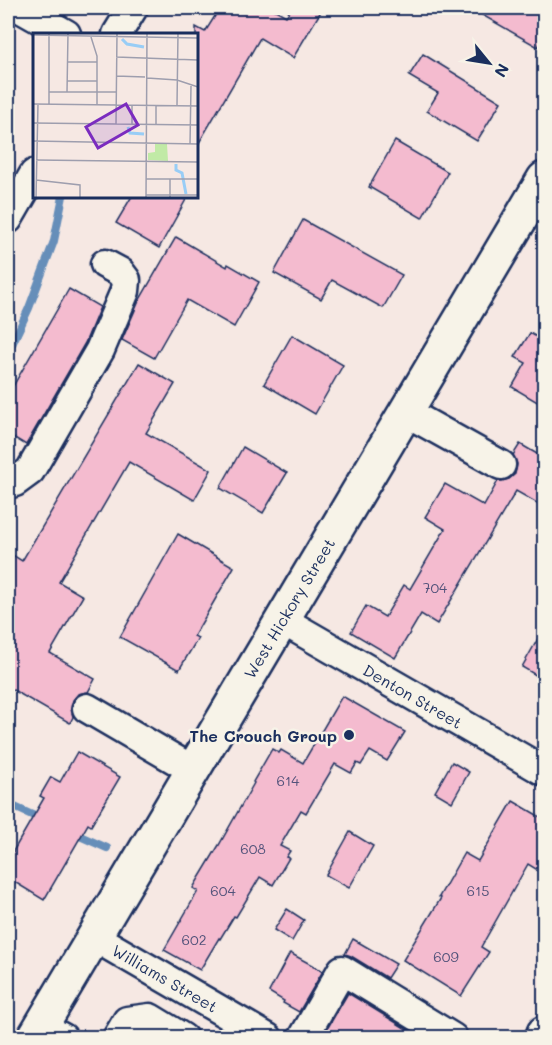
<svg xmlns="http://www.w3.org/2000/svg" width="552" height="1045" font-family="Mali,sans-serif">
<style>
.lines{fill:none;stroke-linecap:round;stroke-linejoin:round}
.stream{stroke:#668eb9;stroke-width:8}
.building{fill:#f4bbcf;stroke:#1b2f5e;stroke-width:1.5}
.minor-casing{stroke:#1b2f5e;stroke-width:33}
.major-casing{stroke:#1b2f5e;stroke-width:38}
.minor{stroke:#f7f3e8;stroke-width:28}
.major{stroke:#f7f3e8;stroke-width:33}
.poi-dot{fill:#1b2f5e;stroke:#f7f3e8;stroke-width:2}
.labels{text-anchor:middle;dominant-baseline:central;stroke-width:5;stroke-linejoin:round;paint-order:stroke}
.number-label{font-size:14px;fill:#51527a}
.street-label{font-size:16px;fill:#1b2f5e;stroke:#f7f3e8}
.poi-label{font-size:16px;font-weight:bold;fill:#1b2f5e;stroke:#f7f3e8;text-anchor:end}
.inset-river{fill:none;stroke:#98cdf6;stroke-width:3}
.inset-road{fill:none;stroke:#9e9eae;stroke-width:1.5}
.view{fill:#7b2cbf;fill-opacity:0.15;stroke:#7b2cbf;stroke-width:3}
.inset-edge{fill:none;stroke:#1b2f5e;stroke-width:3}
</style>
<rect width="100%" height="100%" fill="#f6e8e3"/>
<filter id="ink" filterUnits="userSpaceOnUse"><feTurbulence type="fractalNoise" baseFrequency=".0167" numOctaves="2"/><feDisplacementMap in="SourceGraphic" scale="12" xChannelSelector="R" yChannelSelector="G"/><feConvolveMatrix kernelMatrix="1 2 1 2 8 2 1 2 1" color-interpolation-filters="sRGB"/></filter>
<g filter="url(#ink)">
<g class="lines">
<g class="stream">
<polyline points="8,353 29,308 54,241 63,196"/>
<polyline points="8,804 43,820"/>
<polyline points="73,833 107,848"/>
</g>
</g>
<g class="building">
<polygon points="220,8 272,8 286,16 292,8 323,8 293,58 260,38 196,148 196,27 205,32"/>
<polygon points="470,8 544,8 544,36 538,47"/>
<polygon points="423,54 501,102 477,141 427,111 438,93 409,76"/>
<polygon points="395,141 448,172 422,218 369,187"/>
<polygon points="132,196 188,196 159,248 116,223"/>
<polygon points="303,220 402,275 383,308 332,280 321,299 274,273"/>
<polygon points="176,237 227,267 228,264 259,282 234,327 187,300 154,358 122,340 139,301"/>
<polygon points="69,289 100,307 85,343 26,445 8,434 8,395"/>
<polygon points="544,331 544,406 512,387 526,363 515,357 530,333 540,339"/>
<polygon points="292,335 343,365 315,414 264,384"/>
<polygon points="139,363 175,384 146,433 211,470 194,500 129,462 59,582 83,596 50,653 95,679 88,692 78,694 73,700 71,708 73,717 70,723 8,687 8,552 22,561"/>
<polygon points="520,444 544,458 544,507 516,491 437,624 421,614 395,658 351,632 366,606 385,617 404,585 410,589 445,529 425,517 445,484 484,506 498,481 502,481 509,479 515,474 517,464 513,455"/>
<polygon points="243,447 287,473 263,513 220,488"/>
<polygon points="178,534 234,567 194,636 198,638 179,670 120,637"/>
<polygon points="544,628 544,680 522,667"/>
<polygon points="342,696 405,732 387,761 370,751 361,765 357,763 351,773 335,764 306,813 301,810 280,846 290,851 286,857 289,858 273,885 260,877 236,917 234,916 220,939 219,938 200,970 164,950 198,891 193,888 219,845 254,783 253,782 272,749 279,753 281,750 303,763"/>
<polygon points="77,752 120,777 91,826 88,824 44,900 8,878 8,860 44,798 40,796 51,777 60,782"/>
<polygon points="452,762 469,772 452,802 435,792"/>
<polygon points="513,801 544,819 544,874 528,864 481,947 489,952 461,996 403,960 441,898 439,897 464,853 478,861"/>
<polygon points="350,832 373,846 349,888 326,875"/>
<polygon points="287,909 304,920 292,941 274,930"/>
<polygon points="353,939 396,964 387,978 351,956 345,954"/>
<polygon points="290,953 323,971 299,1012 283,1003 284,1001 269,992"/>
<polygon points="348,993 421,1038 343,1038 327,1029"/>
</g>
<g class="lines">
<g class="minor-casing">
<g id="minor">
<polyline points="20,8 66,34"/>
<polyline points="117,34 133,8"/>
<polyline points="8,219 34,174"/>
<polyline points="406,412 501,465"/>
<polyline points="8,484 15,482 30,471 100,350 125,291 126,280 120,272 105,264"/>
<polyline points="282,620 544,771"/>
<polyline points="87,708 193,770"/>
<polyline points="94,937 268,1038"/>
<polyline points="41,1026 63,1038"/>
<polyline points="117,1038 127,1021 150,1018 183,1038"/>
<polyline points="303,1038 342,970 453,1038"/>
</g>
</g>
<g class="major-casing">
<g id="major">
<polyline points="34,1038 544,179"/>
<polyline points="542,1038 544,1033"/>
</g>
</g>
<use href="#minor" class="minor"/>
<use href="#major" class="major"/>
</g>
</g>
<circle class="poi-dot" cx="349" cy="735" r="6"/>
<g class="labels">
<g class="number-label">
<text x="435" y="587">704</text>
<text x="288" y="780">614</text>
<text x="253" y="848">608</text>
<text x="223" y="890">604</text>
<text x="478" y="890">615</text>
<text x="194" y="939">602</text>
<text x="446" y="956">609</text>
</g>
<g class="street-label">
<text transform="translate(289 608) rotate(-59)">West Hickory Street</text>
<text transform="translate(413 696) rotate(30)">Denton Street</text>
<text transform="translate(165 978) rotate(30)">Williams Street</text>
</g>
<g class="poi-label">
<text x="337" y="735">The Crouch Group</text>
</g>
</g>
<g transform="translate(33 33)">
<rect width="165" height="165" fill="#f6e8e3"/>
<path d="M122,111H134L135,128L115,127V120L122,119Z" fill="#c1eaa6"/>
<path class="inset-river" d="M89,6L94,11L111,14M95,94L97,100L111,101M143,131V137L149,140L153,161"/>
<path class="inset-road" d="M0,2L165,5M58,4L64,23V72M83,24L165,27M34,29H64M83,43L112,44M114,45L144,47L165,54M34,48H64M16,59H83M34,59L35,0M0,71L165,73M16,71V0M144,72L145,0M0,90L165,92M83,91L84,0M99,91V72M123,91V72M0,108L165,111M157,111L158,53M3,127L165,129M113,146H165M137,146V165M3,147L47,152V165M113,162H165M3,165L5,71M113,165L114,0"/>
<path class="view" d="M93,71L105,92L65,115L53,94Z"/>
<rect width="165" height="165" class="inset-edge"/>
</g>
<rect width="552" height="1045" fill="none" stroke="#f7f3e8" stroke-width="30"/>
<rect x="15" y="15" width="522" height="1015" fill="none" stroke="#1b2f5e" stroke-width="2" filter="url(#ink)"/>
<g transform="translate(489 63) rotate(120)" stroke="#f7f3e8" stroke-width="4.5" paint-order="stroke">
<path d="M0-4.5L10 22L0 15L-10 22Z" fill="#1b2f5e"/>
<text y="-9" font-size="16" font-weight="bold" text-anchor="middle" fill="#1b2f5e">N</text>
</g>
</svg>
